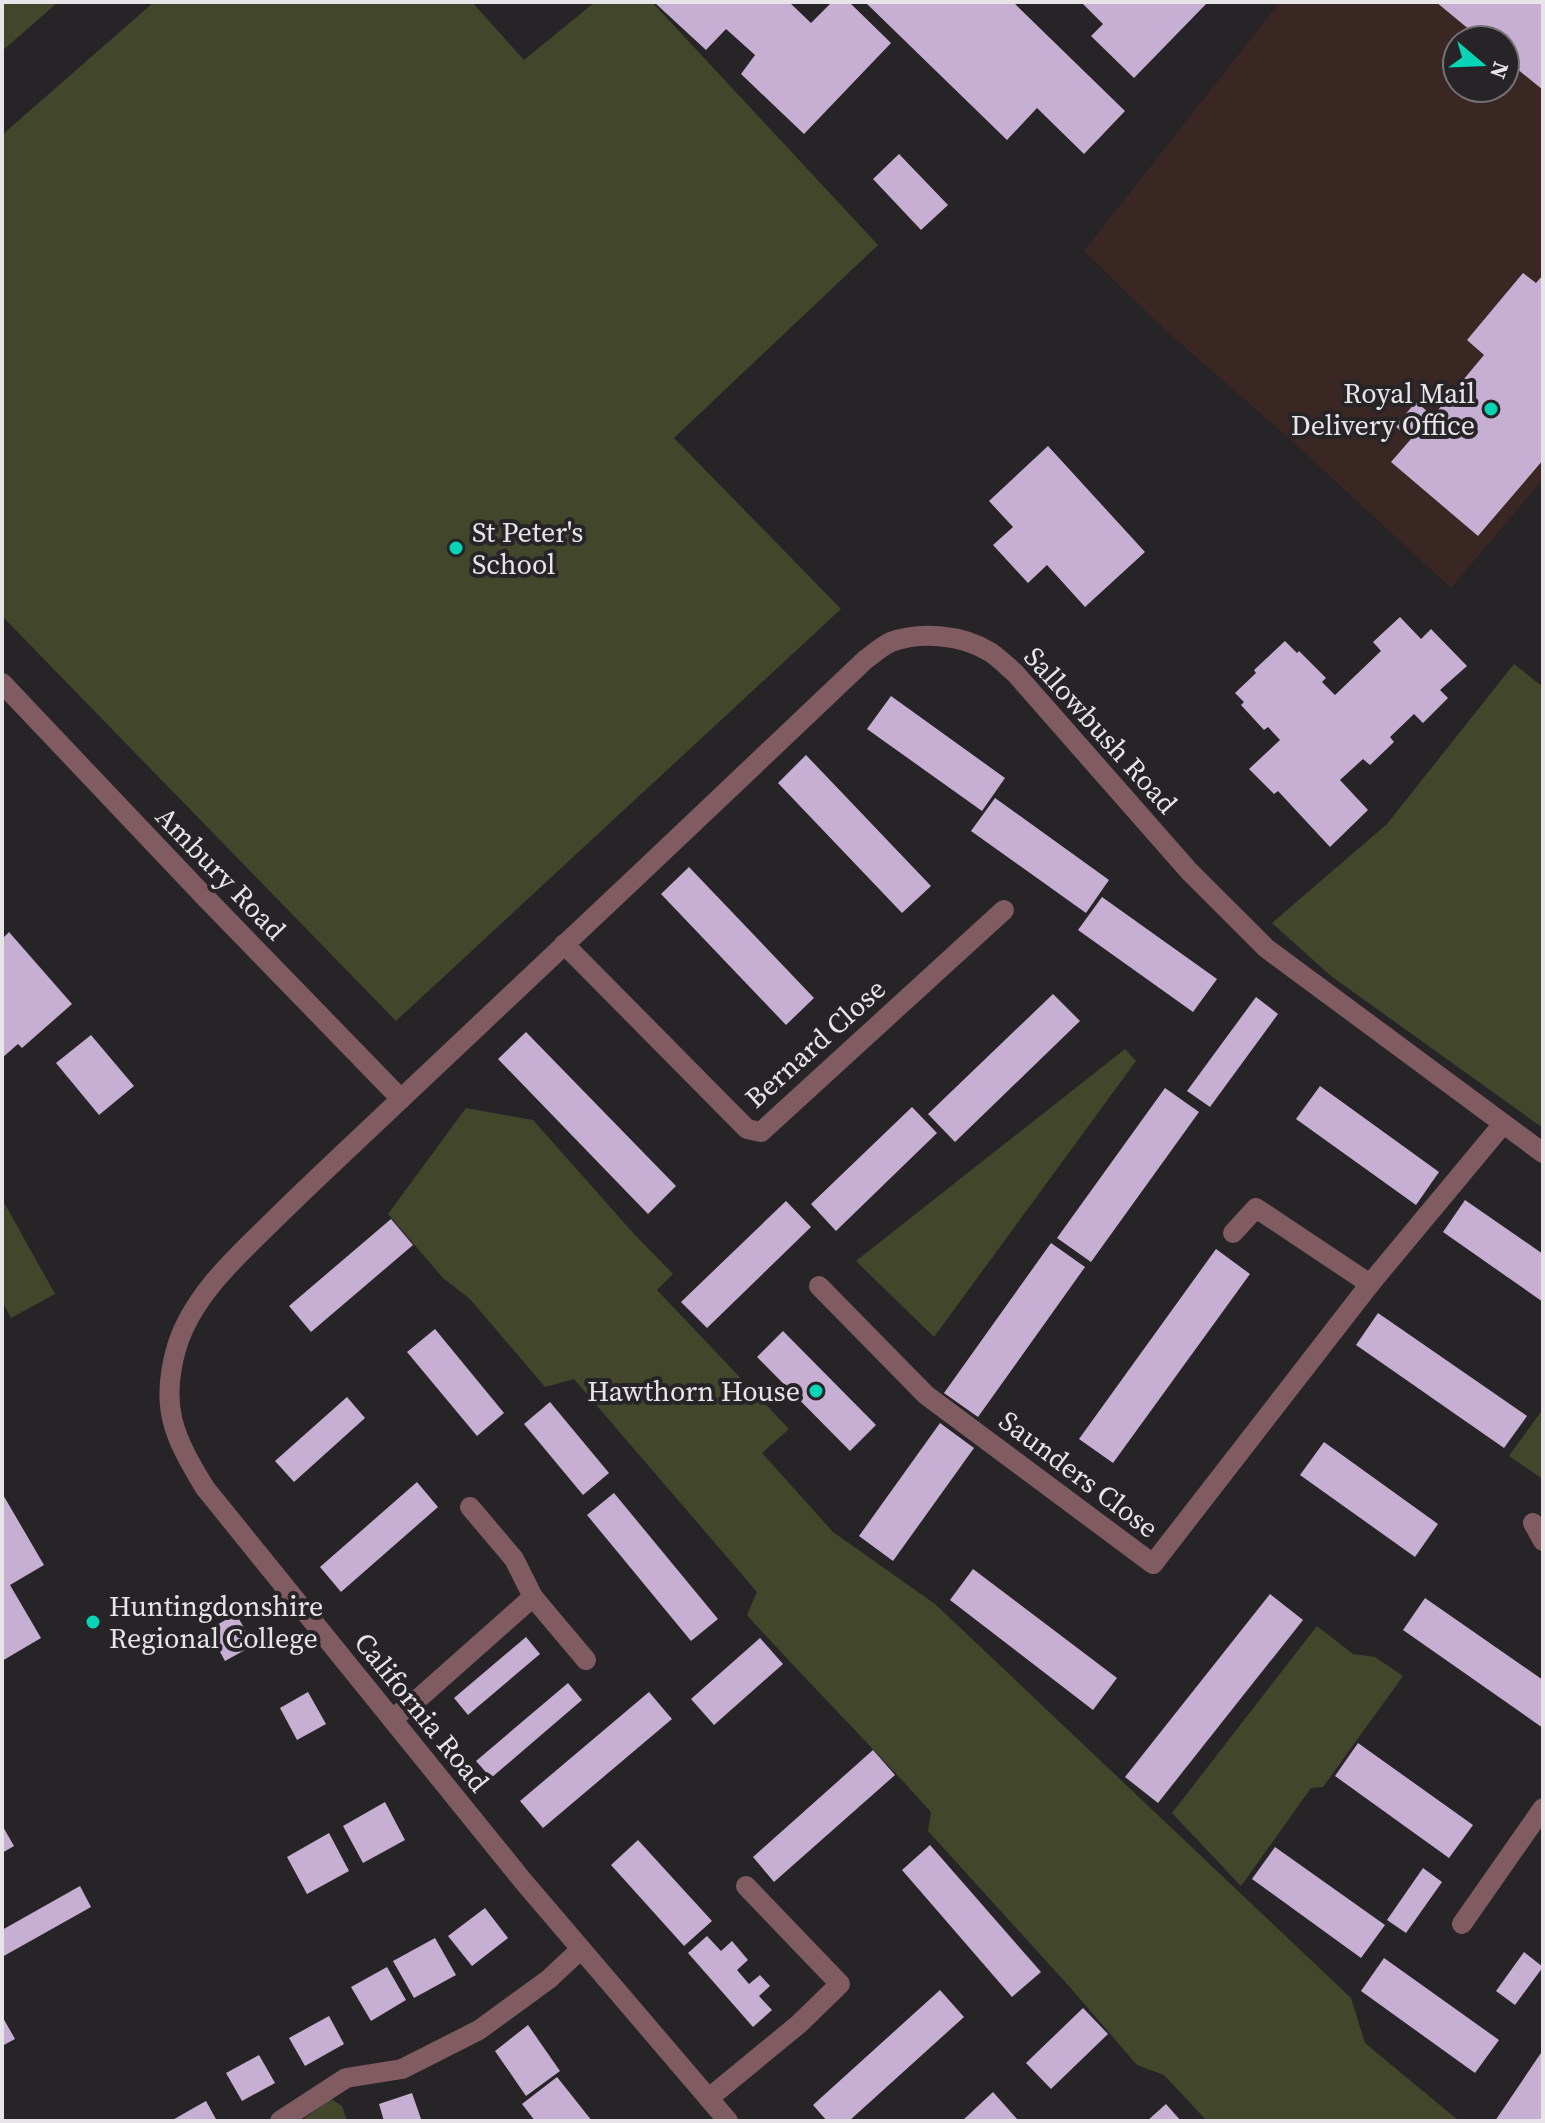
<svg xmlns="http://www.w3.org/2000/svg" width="1545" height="2123" font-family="'Source Serif 4',serif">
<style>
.commercial{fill:#3a2723;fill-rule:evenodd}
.green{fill:#42472c}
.building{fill:#c6afd2}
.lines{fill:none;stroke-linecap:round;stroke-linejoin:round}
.minor{stroke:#815b62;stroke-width:20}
.tertiary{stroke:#815b62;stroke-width:20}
.poi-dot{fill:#07d5b6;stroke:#272428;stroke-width:3}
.labels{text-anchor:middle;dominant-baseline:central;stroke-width:8;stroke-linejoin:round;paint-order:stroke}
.poi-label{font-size:28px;fill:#e7e5e8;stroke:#272428;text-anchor:end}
.street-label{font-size:28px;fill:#e7e5e8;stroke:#272428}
</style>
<rect width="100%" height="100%" fill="#272428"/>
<path class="commercial" d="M1280,2H1543V479L1451,588L1292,441L1163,328L1084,251ZM1457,40H1505V88H1457Z"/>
<g class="green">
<polygon points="2,2 58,2 2,51"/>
<polygon points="154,2 472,2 524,60 595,2 652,2 878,245 674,438 841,609 396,1021 2,616 2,135"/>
<polygon points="1514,664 1543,687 1543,1128 1331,976 1272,923 1387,824"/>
<polygon points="1125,1049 1136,1061 934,1337 856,1261"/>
<path d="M466,1108L533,1120L634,1234L673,1274L657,1290L789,1429L762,1453L833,1532L935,1604L1351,1998L1365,2043L1459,2121H1207L1164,2075L1137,2065L1068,1985L928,1831L931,1812C871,1745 807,1682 747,1615L757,1592L574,1379L545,1387L470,1299L443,1278L388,1214Z"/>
<polygon points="2,1199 55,1294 11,1318 2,1301"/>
<polygon points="1543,1409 1543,1479 1509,1456"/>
<polygon points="1317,1626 1353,1654 1375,1657 1403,1676 1323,1787 1311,1788 1241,1886 1172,1813"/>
<polygon points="331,2099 342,2106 347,2121 301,2121"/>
</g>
<g class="building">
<polygon points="654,2 789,2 811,23 832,2 849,2 891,43 804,134 741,74 755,55 726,29 706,50"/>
<polygon points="865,2 1013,2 1125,111 1084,154 1037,108 1007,140"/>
<polygon points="1081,2 1208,2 1134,78 1091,36 1103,24"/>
<polygon points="1436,2 1543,2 1543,90 1505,59 1505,40 1482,40"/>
<polygon points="899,154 948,205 921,230 873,179"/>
<polygon points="1523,273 1536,283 1543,275 1543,460 1478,536 1391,462 1411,439 1395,426 1416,402 1433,416 1484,355 1467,340"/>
<polygon points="1048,446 1145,552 1085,607 1047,565 1028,583 993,545 1013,527 989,501"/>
<polygon points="1400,617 1421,639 1431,629 1467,666 1440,690 1448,698 1423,723 1414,714 1390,737 1394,742 1370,765 1363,759 1340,780 1368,810 1330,847 1278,791 1274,794 1249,769 1280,740 1268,727 1264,730 1241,705 1244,702 1235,693 1256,673 1254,670 1285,641 1297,653 1299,651 1326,678 1322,682 1335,695 1381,651 1373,642"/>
<polygon points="891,696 1005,778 982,811 867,729"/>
<polygon points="806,755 931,886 902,913 778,783"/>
<polygon points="995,798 1109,880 1086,913 971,831"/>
<polygon points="689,867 814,998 786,1025 661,894"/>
<polygon points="1102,897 1217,979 1193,1012 1078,930"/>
<polygon points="9,932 72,1004 22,1048 18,1044 2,1058 2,939"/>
<polygon points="1053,994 1080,1021 955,1142 928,1114"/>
<polygon points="1256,997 1278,1014 1210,1107 1187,1091"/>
<polygon points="526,1032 676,1186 648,1214 498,1059"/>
<polygon points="91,1035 134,1086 99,1115 56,1063"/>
<polygon points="1320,1086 1439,1172 1416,1205 1296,1119"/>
<polygon points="1165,1088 1199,1112 1091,1262 1057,1238"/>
<polygon points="912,1107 937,1133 836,1231 811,1204"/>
<polygon points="1465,1200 1543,1254 1543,1302 1443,1232"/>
<polygon points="786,1201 811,1227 707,1328 681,1302"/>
<polygon points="391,1219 413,1245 311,1332 289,1306"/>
<polygon points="1051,1243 1085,1267 978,1417 944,1393"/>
<polygon points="1216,1249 1250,1274 1113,1463 1079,1439"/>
<polygon points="1378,1313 1527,1416 1504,1448 1356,1345"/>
<polygon points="435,1329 504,1413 477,1436 407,1352"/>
<polygon points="783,1331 876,1425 850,1451 757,1357"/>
<polygon points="347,1397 365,1418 294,1482 275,1461"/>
<polygon points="550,1402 609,1473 583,1495 524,1424"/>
<polygon points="940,1423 974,1448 893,1561 859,1536"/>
<polygon points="1324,1442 1438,1524 1415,1557 1300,1475"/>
<polygon points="417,1482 438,1507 341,1592 320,1567"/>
<polygon points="2,1493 44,1565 10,1585 41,1638 2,1661"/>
<polygon points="614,1493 718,1619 691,1641 587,1515"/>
<polygon points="973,1569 1117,1678 1093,1710 950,1600"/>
<polygon points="1270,1594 1303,1620 1158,1803 1125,1777"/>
<polygon points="1425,1598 1543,1680 1543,1728 1403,1630"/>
<polygon points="236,1614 254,1645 225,1661 208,1630"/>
<polygon points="526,1637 540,1654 468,1715 454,1698"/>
<polygon points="760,1638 783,1664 714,1725 691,1699"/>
<polygon points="568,1683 582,1700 491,1778 476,1761"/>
<polygon points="308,1692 326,1724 297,1740 280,1708"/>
<polygon points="649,1692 672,1719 543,1828 520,1801"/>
<polygon points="1358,1743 1473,1825 1449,1858 1335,1776"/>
<polygon points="873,1750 895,1775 774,1882 753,1857"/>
<polygon points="385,1802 405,1840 363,1863 343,1826"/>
<polygon points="2,1825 14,1846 2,1853"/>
<polygon points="329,1833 349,1871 307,1894 287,1857"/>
<polygon points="638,1840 712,1921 684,1946 611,1865"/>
<polygon points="930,1845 1041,1972 1012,1997 902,1870"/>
<polygon points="1275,1847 1385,1925 1361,1958 1252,1879"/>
<polygon points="1423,1868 1442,1882 1406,1933 1387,1920"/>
<polygon points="80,1886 91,1907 2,1957 2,1930"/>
<polygon points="485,1908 508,1938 472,1966 448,1936"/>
<polygon points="707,1936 721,1951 732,1941 748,1960 737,1970 749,1984 760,1975 770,1986 759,1996 772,2010 753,2027 688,1953"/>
<polygon points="435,1938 456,1975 414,1998 393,1961"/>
<polygon points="1524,1952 1543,1967 1515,2005 1496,1991"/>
<polygon points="1384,1958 1499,2040 1475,2073 1361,1991"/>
<polygon points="387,1967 406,2000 371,2021 351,1987"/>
<polygon points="940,1990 964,2017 849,2121 827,2121 813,2105"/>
<polygon points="1083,2008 1108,2034 1051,2089 1026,2063"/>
<polygon points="2,2016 15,2039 2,2046"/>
<polygon points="329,2016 344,2044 305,2066 289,2038"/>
<polygon points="528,2025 560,2071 526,2096 495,2051"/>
<polygon points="1543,2050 1543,2121 1495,2121"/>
<polygon points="259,2055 275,2083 242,2101 226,2073"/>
<polygon points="557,2077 569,2092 592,2121 535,2121 522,2104"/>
<polygon points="993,2092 1017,2119 1015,2121 962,2121"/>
<polygon points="412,2093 421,2119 384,2121 379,2104"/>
<polygon points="206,2101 217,2121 171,2121 190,2110"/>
<polygon points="1166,2104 1181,2121 1147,2121"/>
</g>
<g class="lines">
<g class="minor">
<polyline points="564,944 747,1129 761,1132 1004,910"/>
<polyline points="1233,1233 1256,1208 1370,1284"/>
<polyline points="819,1286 926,1395 1153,1564 1370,1284 1503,1124"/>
<polyline points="470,1507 514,1559 533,1597 586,1660"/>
<polyline points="1533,1523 1543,1541"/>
<polyline points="392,1719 418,1699 533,1597"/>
<polyline points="1462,1924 1543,1808"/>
<polyline points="709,2098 799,2024 840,1984 746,1886"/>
<polyline points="280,2121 346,2078 402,2069 479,2030 549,1979 581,1949"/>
</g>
<g class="tertiary">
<polyline points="2,683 204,896 401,1099"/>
<path d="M728,2121L523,1881L205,1488C174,1437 159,1407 177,1346C194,1292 242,1252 280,1214C321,1174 362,1136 403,1097C558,952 711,806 865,660C873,654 882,646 891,642C921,631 963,635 990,652C999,658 1007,666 1015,673L1189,871L1266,948L1543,1153"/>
</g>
</g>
<g class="poi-dot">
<circle cx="1491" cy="409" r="8"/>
<circle cx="456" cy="548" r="8"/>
<circle cx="816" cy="1391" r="8"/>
<circle cx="93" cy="1622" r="8"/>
</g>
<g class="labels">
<g class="poi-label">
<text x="1475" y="393">Royal Mail<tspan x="1475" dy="32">Delivery Office</tspan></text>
<text x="472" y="532" text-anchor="start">St Peter's<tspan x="472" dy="32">School</tspan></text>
<text x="800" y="1391">Hawthorn House</text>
<text x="109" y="1606" text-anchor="start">Huntingdonshire<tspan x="109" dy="32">Regional College</tspan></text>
</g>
<g class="street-label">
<text transform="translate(1101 730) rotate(48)">Sallowbush Road</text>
<text transform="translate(221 873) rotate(46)">Ambury Road</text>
<text transform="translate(815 1043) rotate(-42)">Bernard Close</text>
<text transform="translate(1079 1474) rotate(37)">Saunders Close</text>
<text transform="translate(422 1712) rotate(51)">California Road</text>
</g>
</g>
<rect width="1545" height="2123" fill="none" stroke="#e7e5e8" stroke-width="8"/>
<g transform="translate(1481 64) rotate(109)"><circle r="38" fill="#272428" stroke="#747175" stroke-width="2"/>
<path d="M0-6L14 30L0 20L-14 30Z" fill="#07d5b6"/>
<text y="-12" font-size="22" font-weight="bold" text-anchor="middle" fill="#e7e5e8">N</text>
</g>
</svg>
